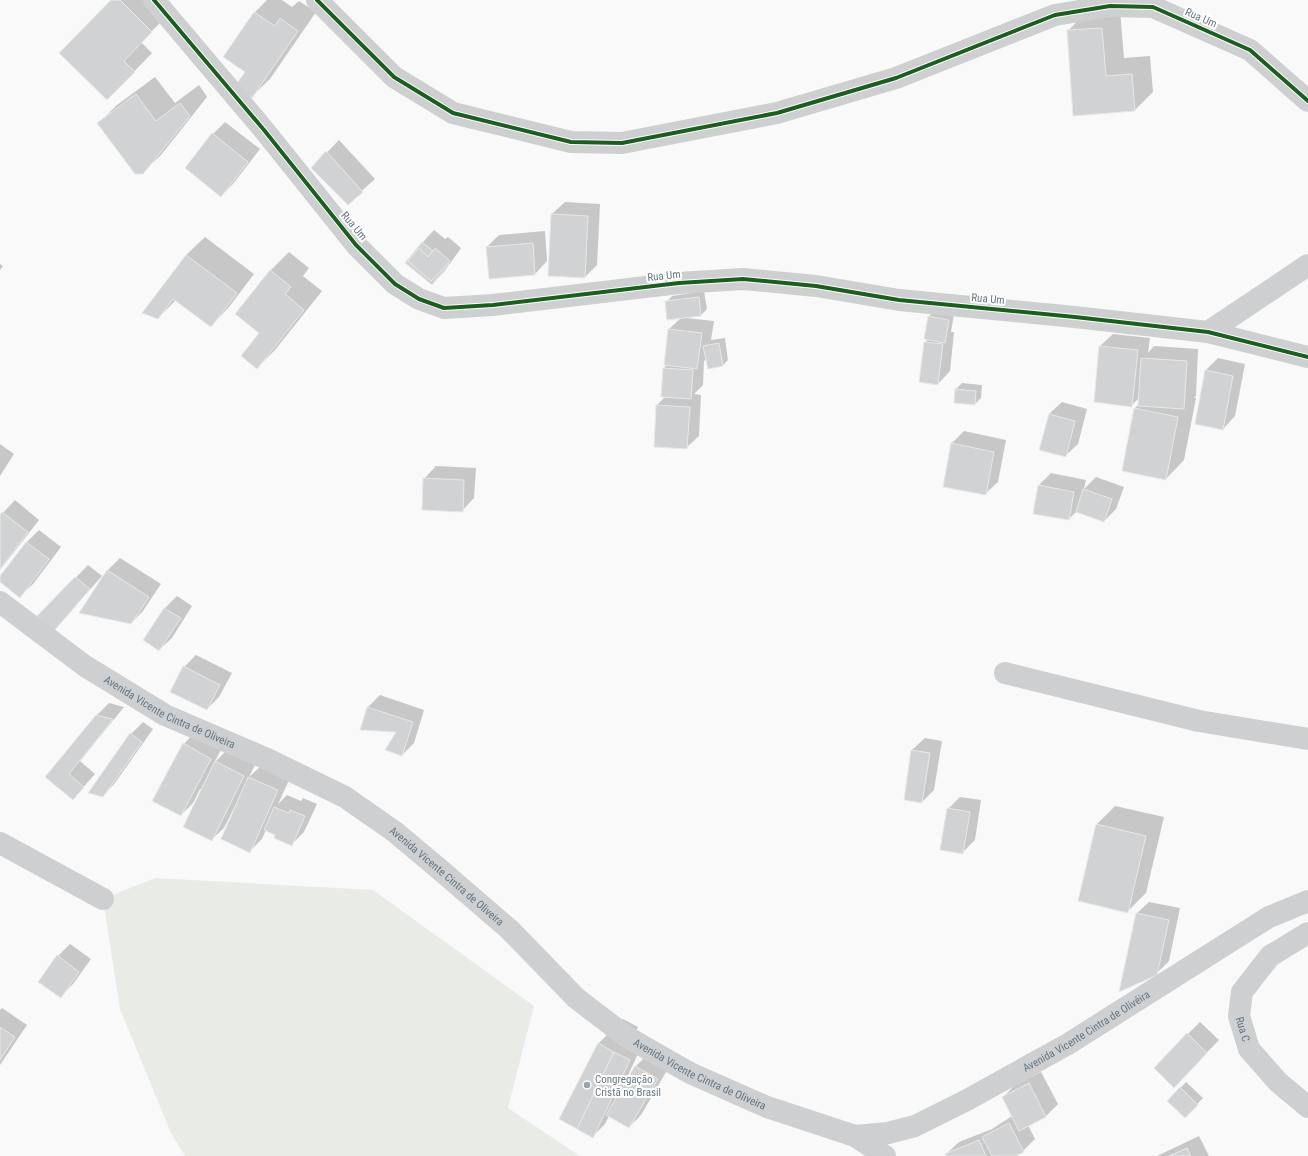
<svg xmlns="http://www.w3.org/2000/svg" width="1308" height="1156" font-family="'Roboto Condensed',sans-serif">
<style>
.green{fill:#e8ebe6}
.shadow{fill:#0003}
.building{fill:#d0d2d3;stroke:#e8e8e8}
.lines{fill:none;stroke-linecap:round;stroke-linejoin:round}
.minor{stroke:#cecfd0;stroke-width:22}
.cycleway-casing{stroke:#fff;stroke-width:6}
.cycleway{stroke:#1b5e20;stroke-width:4}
.poi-dot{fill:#99a4ac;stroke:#fff;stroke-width:1.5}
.labels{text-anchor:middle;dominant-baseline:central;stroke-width:4;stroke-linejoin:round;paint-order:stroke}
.street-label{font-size:11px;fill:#657683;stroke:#fff}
.poi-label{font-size:11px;fill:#657683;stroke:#fff;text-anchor:start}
</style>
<rect width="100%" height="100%" fill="#f9f9f9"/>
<polygon class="green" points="155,878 373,890 534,1006 508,1108 580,1156 185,1156 171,1133 120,1009 103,899"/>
<g class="shadow">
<polygon points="113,0 157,0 170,13 141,42 152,53 125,81"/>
<polygon points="267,0 282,0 292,7 299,1 316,12 270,79 251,97 246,72 224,57 255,12"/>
<polygon points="1120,10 1124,58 1150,56 1153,92 1135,110 1068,31 1086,12"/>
<polygon points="155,77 175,103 199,85 207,97 161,155 142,173 99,123 117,105"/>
<polygon points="225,122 260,149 233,184 221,196 213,134"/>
<polygon points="339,140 375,179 348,203 312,168"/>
<polygon points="565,202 600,204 597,265 585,277 549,275 552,214"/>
<polygon points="434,230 445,239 448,237 461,248 444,272 432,284 422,243"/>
<polygon points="545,231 547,261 535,274 487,247 499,235"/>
<polygon points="205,237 254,274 229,307 211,326 176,300 158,318 186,255"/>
<polygon points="289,252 309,268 303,276 322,291 275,350 257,368 260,333 236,314 271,270"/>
<polygon points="0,264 3,266 0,270"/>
<polygon points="704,291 707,309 701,315 686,318 714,321 711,340 725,338 728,360 723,365 707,358 704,361 703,385 694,394 701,395 699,436 686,448 655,446 657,405 666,396 662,396 664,368 667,364 669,329 681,318 666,302 672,296"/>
<polygon points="934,311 954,314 951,332 954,332 950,371 938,384 925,343 928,339 928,317"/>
<polygon points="1113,334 1150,338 1148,353 1154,346 1198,349 1196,396 1194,398 1196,398 1184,460 1166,479 1135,408 1139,404 1140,397 1131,406 1095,402 1100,346"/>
<polygon points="1218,358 1245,364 1235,416 1223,429 1206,370"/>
<polygon points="962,383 982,385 981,398 975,404 955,402 956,389"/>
<polygon points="1062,402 1087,409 1078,444 1065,456 1049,414"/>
<polygon points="964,431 1006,440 998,482 985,494 952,443"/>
<polygon points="0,444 14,454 0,476"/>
<polygon points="436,466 476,468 474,498 462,511 424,479"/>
<polygon points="1051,473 1086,480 1084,489 1096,477 1124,487 1116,509 1104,521 1077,511 1069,519 1034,513 1039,485"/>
<polygon points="15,500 39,520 0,570 0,516"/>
<polygon points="39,530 61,547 33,584 20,596 0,581 0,578 27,542"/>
<polygon points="120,558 161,584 143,611 131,623 81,613 108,570"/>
<polygon points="88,565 102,576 54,630 39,616"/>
<polygon points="177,596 192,606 172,638 159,650 145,640 165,608"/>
<polygon points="196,655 232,673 219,697 207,709 184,667"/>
<polygon points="380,695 424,710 414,743 402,755 397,732 368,707"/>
<polygon points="109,703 124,707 80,761 95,774 73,799 47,777 97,715"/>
<polygon points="143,722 153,729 115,783 103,796 131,734"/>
<polygon points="196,731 223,746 214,763 228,749 256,763 249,777 262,765 290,778 278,804 287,795 301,801 303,798 317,804 304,832 292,844 266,830 262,839 250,851 236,804 224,828 211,840 202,790 200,789 193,803 181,815 184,744"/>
<polygon points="925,738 942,741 934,790 922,802 905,800 912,750"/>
<polygon points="960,797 981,800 975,840 963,852 948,809"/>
<polygon points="1115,806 1164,817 1146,893 1128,911 1097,824"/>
<polygon points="1149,902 1180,908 1169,961 1156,974 1136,914"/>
<polygon points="70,944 91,959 73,984 61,996 58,956"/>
<polygon points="2,1008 27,1025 0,1065 0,1010"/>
<polygon points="623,1019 638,1027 631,1042 641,1047 625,1082 626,1083 636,1066 648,1054 669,1067 641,1115 629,1127 609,1116 605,1124 593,1136 560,1118 599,1043"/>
<polygon points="1200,1022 1219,1040 1186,1074 1188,1034"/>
<polygon points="1041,1072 1058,1104 1046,1116 1028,1125 1035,1139 1023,1151 1014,1156 947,1156 946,1154 959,1142 992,1129 1012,1116 1003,1097 1015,1085"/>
<polygon points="1186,1082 1203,1098 1185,1117 1168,1101"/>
<polygon points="1199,1136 1209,1156 1157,1156"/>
</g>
<g class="building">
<polygon points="111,0 120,0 152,32 124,61 135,72 107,100 59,53"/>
<polygon points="254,12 275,26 280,18 298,31 252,98 235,86 245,72 223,57"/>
<polygon points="1102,28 1106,76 1132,74 1135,111 1073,116 1067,30"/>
<polygon points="136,94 156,121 180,103 190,116 143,174 135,174 97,123"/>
<polygon points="212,133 248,162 221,197 185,168"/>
<polygon points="326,151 363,192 348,205 311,168"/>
<polygon points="551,214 588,216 585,278 548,276"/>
<polygon points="422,242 449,264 432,285 405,263"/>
<polygon points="533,243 535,275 489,279 486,247"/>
<polygon points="419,248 428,257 435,248 450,261 431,281 408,261"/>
<polygon points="186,255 237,293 211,327 173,299 158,319 142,313"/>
<polygon points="270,270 291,287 285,294 304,310 257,369 241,356 259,333 235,314"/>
<polygon points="699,297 701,316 667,320 665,301"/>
<polygon points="928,316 949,320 945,343 924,339"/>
<polygon points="668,329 702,333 697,369 664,365"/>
<polygon points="924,342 943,344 938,385 919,382"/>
<polygon points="719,343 723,366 708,369 703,346"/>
<polygon points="1099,346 1138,350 1132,407 1094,402"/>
<polygon points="1141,358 1187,361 1184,409 1138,406"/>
<polygon points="663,368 693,370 691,399 661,397"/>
<polygon points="1205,370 1233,376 1223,430 1195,424"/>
<polygon points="955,389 976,391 975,405 954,403"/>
<polygon points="656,405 690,407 687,449 654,447"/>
<polygon points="1134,408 1178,417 1166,480 1122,471"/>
<polygon points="1049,414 1075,421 1066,457 1039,450"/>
<polygon points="951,443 994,452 986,495 943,487"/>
<polygon points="423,478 464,480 463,512 422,510"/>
<polygon points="1038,485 1074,492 1069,520 1033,514"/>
<polygon points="1083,489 1112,499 1104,522 1076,512"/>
<polygon points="2,512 28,532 0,569 0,515"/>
<polygon points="26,542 49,559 20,598 0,582 0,576"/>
<polygon points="107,570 149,597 131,624 79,613"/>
<polygon points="75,577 90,589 54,631 37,616"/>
<polygon points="164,608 181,618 159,651 143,640"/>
<polygon points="183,666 220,685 207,710 170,692"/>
<polygon points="367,707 413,722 402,756 385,750 396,732 360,730"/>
<polygon points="96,715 113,719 69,774 84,787 73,800 45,777"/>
<polygon points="130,733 142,742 103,797 88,793"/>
<polygon points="183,743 211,759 181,816 152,801"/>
<polygon points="911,750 930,753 922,803 904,800"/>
<polygon points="215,761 244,776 212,841 183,827"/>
<polygon points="248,777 278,790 250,853 221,839"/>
<polygon points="274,807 289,813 290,810 305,816 292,846 274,838 275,835 264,830"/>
<polygon points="947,808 970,812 963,854 940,850"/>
<polygon points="1096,824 1146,836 1128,913 1078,901"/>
<polygon points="1136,913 1169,920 1157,975 1119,992"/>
<polygon points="57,955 79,972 61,998 38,982"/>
<polygon points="0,1027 15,1037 0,1060"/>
<polygon points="1187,1033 1207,1053 1174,1088 1154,1068"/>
<polygon points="598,1043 614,1052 577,1129 559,1119"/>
<polygon points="614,1052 630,1060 593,1138 577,1129"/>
<polygon points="635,1066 658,1079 629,1128 606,1115"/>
<polygon points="1029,1083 1046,1117 1019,1131 1002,1097"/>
<polygon points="1180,1087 1198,1105 1185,1118 1167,1101"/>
<polygon points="1009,1123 1024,1152 1016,1156 992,1156 982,1137"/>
<polygon points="979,1140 986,1156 946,1156 945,1154"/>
<polygon points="1187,1148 1191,1156 1169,1156"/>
</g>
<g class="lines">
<g class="minor">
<polyline points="154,0 264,130 356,245 395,284 419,299 444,308 493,305 679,283 743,279 816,286 899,300 1075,317 1208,332 1308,357"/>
<polyline points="317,0 394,77 453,113 571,142 622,143 777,113 896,78 1055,15 1110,6 1153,7 1250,50 1308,101"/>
<polyline points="1208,332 1308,265"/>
<path id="s1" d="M0,602L85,666L165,715L265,758L345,797L395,832L438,868L510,930L576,998L627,1037L690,1073L767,1107L855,1136L885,1156"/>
<polyline points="1005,673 1199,721 1308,739"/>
<polyline points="0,843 103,899"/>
<path id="s2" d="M1308,933L1270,956L1242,992L1239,1016L1249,1049L1278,1082L1308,1107"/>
<path id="s3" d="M855,1136L888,1133L915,1126L967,1100L1068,1044L1269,917L1308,901"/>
</g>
<g class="cycleway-casing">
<g id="cycleway">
<polyline points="154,0 264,130 356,245 395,284 419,299 444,308 493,305 679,283 743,279 816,286 899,300 1075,317 1208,332 1308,357"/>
<polyline points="317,0 394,77 453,113 571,142 622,143 777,113 896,78 1055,15 1110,6 1153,7 1250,50 1308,101"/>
</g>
</g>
<use href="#cycleway" class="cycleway"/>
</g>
<circle class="poi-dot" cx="587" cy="1085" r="4"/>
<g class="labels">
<g class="street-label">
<text transform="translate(1201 18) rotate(24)">Rua Um</text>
<text transform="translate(354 226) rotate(50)">Rua Um</text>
<text transform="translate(664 276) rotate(-6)">Rua Um</text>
<text transform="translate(988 299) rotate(5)">Rua Um</text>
<text stroke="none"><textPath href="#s1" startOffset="203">Avenida Vicente Cintra de Oliveira</textPath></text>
<text stroke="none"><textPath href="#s1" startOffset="527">Avenida Vicente Cintra de Oliveira</textPath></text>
<text stroke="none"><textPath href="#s2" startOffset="128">Rua C</textPath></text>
<text stroke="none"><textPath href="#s3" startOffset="257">Avenida Vicente Cintra de Olivéira</textPath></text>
<text stroke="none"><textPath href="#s1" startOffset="851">Avenida Vicente Cintra de Oliveira</textPath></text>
</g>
<g class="poi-label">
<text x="595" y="1079">Congregação<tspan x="595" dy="13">Cristã no Brasil</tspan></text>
</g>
</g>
</svg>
